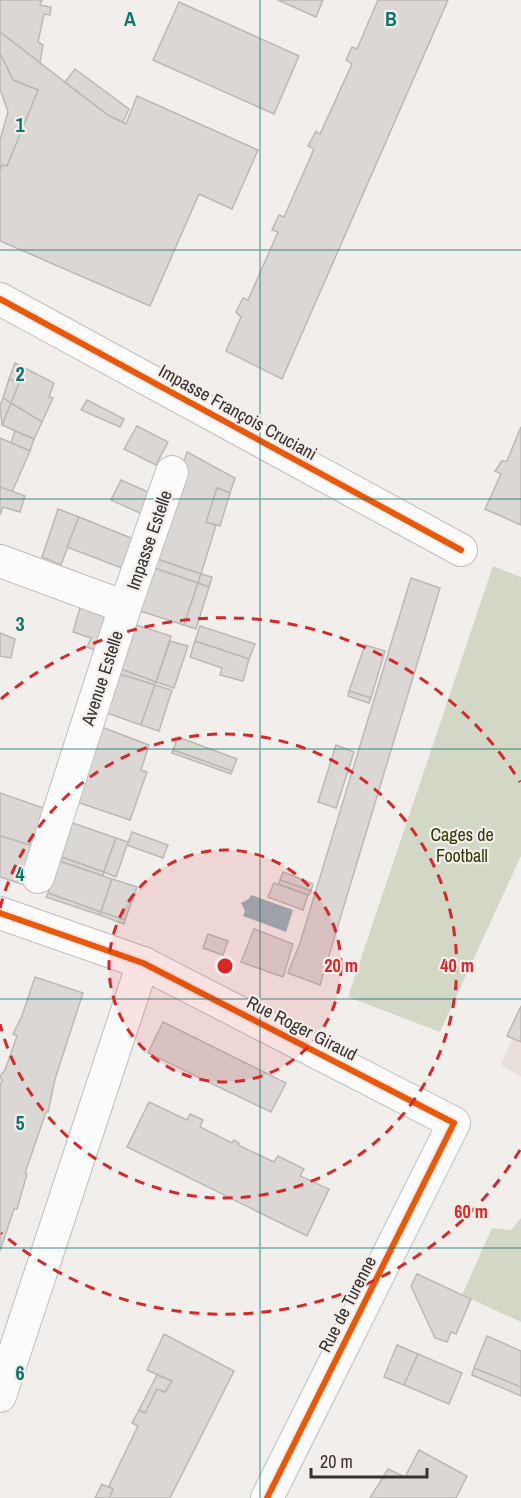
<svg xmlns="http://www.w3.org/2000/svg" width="521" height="1498" font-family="'Archivo Narrow',sans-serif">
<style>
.built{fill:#e9e0dc}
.green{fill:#d3d7c6}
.water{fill:#98b2ba}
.building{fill:#dad7d5;stroke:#bbb8b7;stroke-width:1.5}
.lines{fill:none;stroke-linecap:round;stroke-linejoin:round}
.street-casing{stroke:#c0bdbc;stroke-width:34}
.street{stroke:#fdfcfc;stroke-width:32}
.cycleway-casing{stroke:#f4edea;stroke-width:10}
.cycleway{stroke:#e8590c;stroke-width:6}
.grid{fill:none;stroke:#0f766e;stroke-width:1.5;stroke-opacity:0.55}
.ring{fill:none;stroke:#d62828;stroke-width:3;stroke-dasharray:10 8}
.labels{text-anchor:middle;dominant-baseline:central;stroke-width:4.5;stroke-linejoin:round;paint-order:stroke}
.street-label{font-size:18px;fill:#353231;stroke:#f4edea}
.park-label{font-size:18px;fill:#2e3b04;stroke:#f4edea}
.grid-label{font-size:20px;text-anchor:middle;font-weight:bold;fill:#0f766e;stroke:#f4edea;stroke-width:4.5;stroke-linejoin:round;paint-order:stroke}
.centre{fill:#d62828;stroke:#f4edea;stroke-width:3}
.ring-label{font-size:18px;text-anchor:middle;font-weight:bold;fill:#d62828;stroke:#f4edea;stroke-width:4.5;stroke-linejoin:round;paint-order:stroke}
</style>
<rect width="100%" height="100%" fill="#f2eeec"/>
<polygon class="built" points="521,1018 521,1077 501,1065"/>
<g class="green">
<polygon points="493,566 521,577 521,856 440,1032 348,997"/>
<polygon points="521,1218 521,1322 462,1295 492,1228 511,1230"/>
</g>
<polygon class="water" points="251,895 293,910 286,932 243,916 245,911 241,903 249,899"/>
<g class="building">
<polygon points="0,0 42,0 40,5 51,7 50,15 44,14 38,42 43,45 40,63 0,32"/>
<polygon points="278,0 323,0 316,17"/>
<polygon points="378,0 448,0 282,379 226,351 241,317 236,312 243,298 248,300 278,232 272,230 279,215 284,217 314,149 308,146 316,131 320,134 352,64 346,60 352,47 357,49"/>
<polygon points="179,2 299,56 274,114 153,60"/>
<polygon points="0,32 108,115 126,124 137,96 258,150 232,209 199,194 150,306 0,241 0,171 2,165 7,166 38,90 13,80 0,53"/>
<polygon points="0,53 13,80 38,90 7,166 2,165 0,171 0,140 8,112 0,89"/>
<polygon points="75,69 129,109 123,122 108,115 65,82"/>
<polygon points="15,363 54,383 49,397 53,398 42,422 11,403 19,383 9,379"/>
<polygon points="9,379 19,383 11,403 3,398"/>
<polygon points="3,398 11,403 2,425 0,406"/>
<polygon points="87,400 124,419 120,427 81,410"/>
<polygon points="11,403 42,422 34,439 2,425"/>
<polygon points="137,426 168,442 156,465 124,449"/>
<polygon points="521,427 521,525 485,509 501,474 495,471 502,461 507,461"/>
<polygon points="15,431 34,439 30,451 11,443"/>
<polygon points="0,438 30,451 12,492 0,487"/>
<polygon points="187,452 235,478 230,493 217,488 206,522 216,525 201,574 154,558"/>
<polygon points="121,480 150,493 142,514 111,500"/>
<polygon points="0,487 25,496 20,512 3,507 0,515"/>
<polygon points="217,488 230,493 220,526 206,522"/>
<polygon points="58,509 79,517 61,565 42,557"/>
<polygon points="79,517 136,540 127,570 67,547"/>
<polygon points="154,558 201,574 198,583 151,567"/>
<polygon points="151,567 198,583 184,625 137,610"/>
<polygon points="201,574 212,577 209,587 198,583"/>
<polygon points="411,578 440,588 320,985 288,973 300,943"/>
<polygon points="198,583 209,587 196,629 184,625"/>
<polygon points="82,601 113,621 102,653 87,647 91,638 73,632"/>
<polygon points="133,624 171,636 156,682 118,668"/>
<polygon points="200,626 255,644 249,659 195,641"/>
<polygon points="0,633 15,639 11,658 0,656"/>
<polygon points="170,641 188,646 174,688 156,682"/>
<polygon points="195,641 249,659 243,681 220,675 222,668 190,657"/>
<polygon points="365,645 385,651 371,698 349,691"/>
<polygon points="118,668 156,682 155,685 116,673"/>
<polygon points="116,673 155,685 141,725 104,712"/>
<polygon points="155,685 172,690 159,731 141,725"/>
<polygon points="349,691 371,698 369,703 348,696"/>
<polygon points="99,726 149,745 141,770 147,772 130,820 74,801"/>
<polygon points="178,737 237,759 232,771 173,750"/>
<polygon points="336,745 354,752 336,808 318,802"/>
<polygon points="173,750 232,771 231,774 172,753"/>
<polygon points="0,793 49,810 37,847 0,836"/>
<polygon points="67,821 116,838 104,872 56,855"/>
<polygon points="132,832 168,845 163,858 127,845"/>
<polygon points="0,836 34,846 22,884 0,877"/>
<polygon points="116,838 128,842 116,877 104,872"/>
<polygon points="61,857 104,872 103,876 60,861"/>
<polygon points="59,861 112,879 101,912 48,893"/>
<polygon points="283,872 313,884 311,891 280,880"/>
<polygon points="112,879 137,887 125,920 101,912"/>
<polygon points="280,880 311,891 309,895 279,884"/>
<polygon points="274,883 308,895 303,910 268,897"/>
<polygon points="48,893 101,912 100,915 46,897"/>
<polygon points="101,912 125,920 124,924 100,915"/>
<polygon points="254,929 293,944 283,977 241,962"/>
<polygon points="208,934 228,941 223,955 203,948"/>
<polygon points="35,977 83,993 55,1079 48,1112 46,1112 25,1173 27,1174 17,1209 14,1209 0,1251 0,1086 2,1080 0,1076 5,1070 17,1036 13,1034 22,1016"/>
<polygon points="521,1006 521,1042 507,1036"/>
<polygon points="163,1022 286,1083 271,1112 148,1053"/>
<polygon points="149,1102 187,1120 190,1114 203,1120 200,1127 232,1143 234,1140 239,1143 238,1145 274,1162 278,1156 304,1169 300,1176 329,1189 307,1236 127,1147"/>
<polygon points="417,1274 471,1299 456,1334 451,1332 447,1342 435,1338 411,1286"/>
<polygon points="164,1334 234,1371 170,1498 109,1498 113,1489 109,1486 138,1426 132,1423 139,1410 145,1413 157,1389 165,1392 172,1381 147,1370"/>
<polygon points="487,1336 521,1351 521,1387 474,1368"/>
<polygon points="397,1345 418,1354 404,1385 384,1377"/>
<polygon points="418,1354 462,1373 449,1404 404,1385"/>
<polygon points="474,1368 521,1387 521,1396 472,1375"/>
<polygon points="157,1375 172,1381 165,1392 157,1389 145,1413 139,1410"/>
<polygon points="419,1450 467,1476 456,1498 370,1498 388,1469 405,1477"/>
<polygon points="102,1484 113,1489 109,1498 95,1498"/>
</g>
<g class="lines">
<g class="street-casing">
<g id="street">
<polyline points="0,299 461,550"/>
<polyline points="0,561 125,607 38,877"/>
<polyline points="125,607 172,472"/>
<polyline points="0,913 143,963 454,1123 267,1498"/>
<polyline points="0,1396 143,963"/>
</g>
</g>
<use href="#street" class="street"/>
<g class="cycleway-casing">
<g id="cycleway">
<polyline points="0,299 461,550"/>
<polyline points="0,913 143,963 454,1123 267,1498"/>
</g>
</g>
<use href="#cycleway" class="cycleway"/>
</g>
<path class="grid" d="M260,0V1498M0,250H521M0,499H521M0,749H521M0,999H521M0,1248H521"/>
<circle cx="225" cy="966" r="116" fill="#d62828" fill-opacity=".12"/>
<g class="ring">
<circle cx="225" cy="966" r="116"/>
<path d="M0 908A232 232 0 1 1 0 1024"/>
<path d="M520 1150A348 348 0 0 1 1 1233M1 699A348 348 0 0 1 520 782"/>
</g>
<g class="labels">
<g class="street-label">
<text transform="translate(238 412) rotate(29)">Impasse François Cruciani</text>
<text transform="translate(149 540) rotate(-71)">Impasse Estelle</text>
<text transform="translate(102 678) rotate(-72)">Avenue Estelle</text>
<text transform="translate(302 1028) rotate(27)">Rue Roger Giraud</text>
<text transform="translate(347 1304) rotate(-63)">Rue de Turenne</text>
</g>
<g class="park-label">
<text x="462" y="834">Cages de<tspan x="462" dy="21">Football</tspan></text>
</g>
</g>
<g class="grid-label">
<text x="130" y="26">A</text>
<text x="391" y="26">B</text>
<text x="20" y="132">1</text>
<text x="20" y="381">2</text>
<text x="20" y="631">3</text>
<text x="20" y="881">4</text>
<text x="20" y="1130">5</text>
<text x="20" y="1380">6</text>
</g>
<circle cx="225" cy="966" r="9" class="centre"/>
<g class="ring-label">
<text x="341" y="972">20 m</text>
<text x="457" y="972">40 m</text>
<text x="471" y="1218">60 m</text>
</g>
<path d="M311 1468v9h116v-9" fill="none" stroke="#353231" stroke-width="3"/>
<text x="320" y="1468" font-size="18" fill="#353231" stroke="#f4edea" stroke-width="4.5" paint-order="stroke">20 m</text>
</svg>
